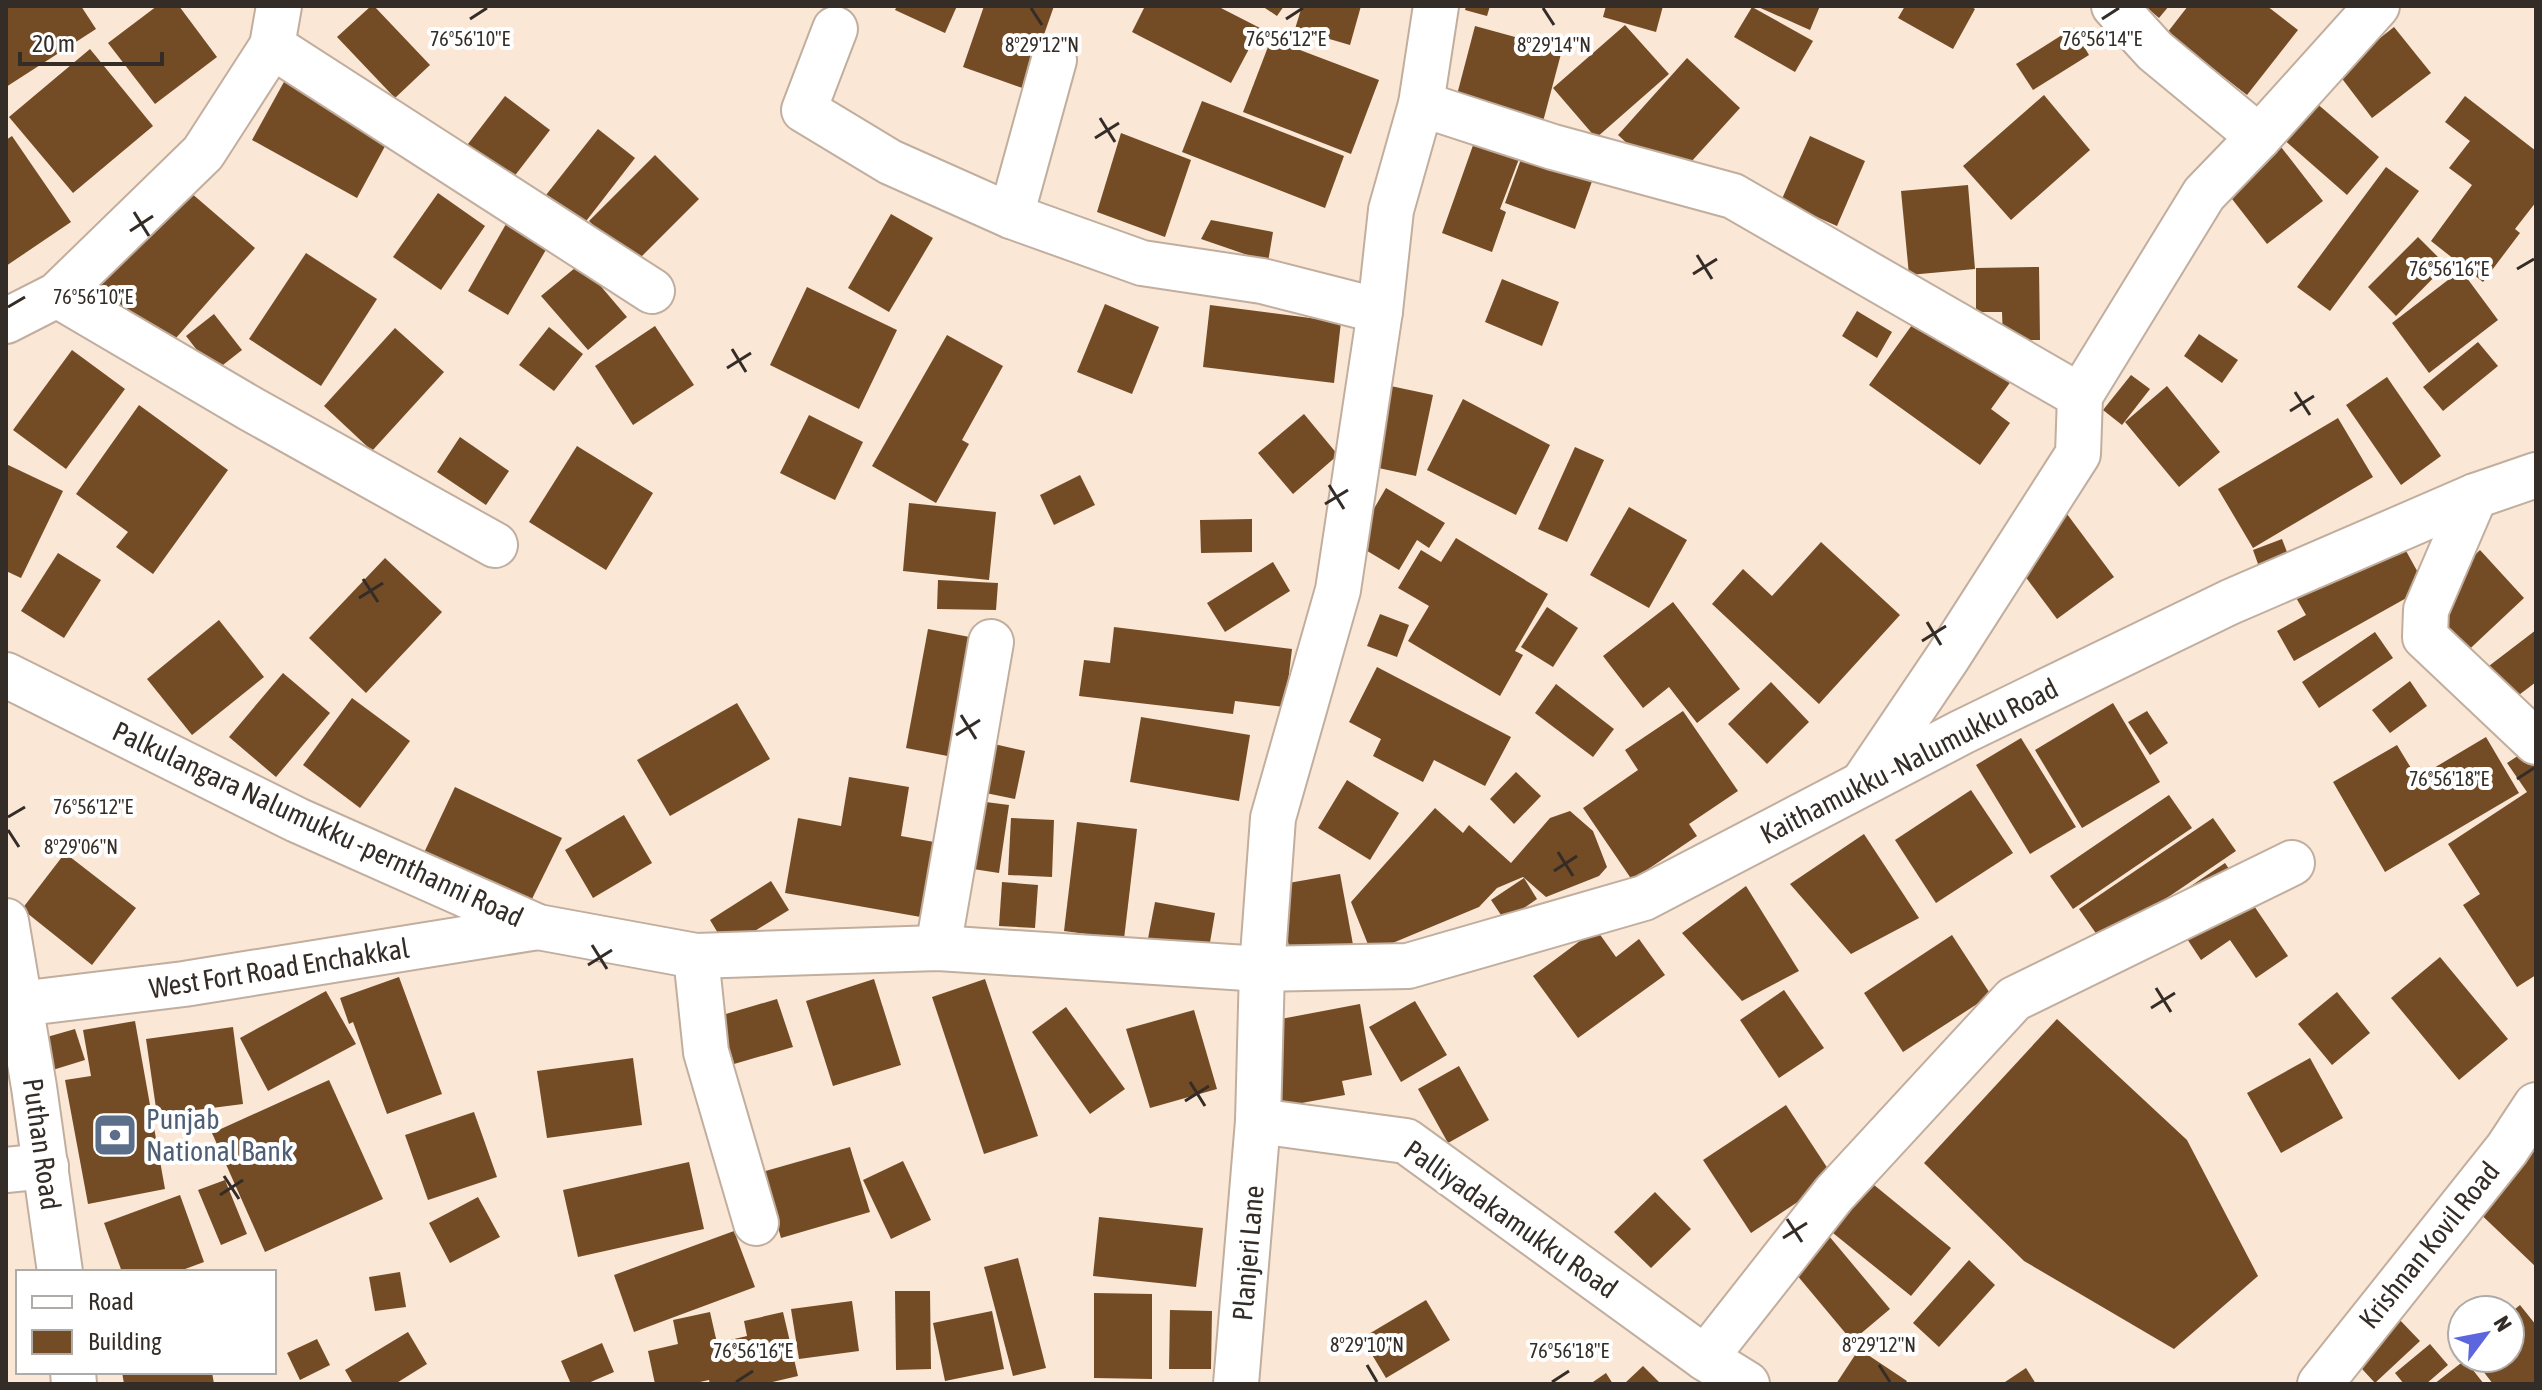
<svg xmlns="http://www.w3.org/2000/svg" width="2542" height="1390" font-family="'Asap Condensed',sans-serif">
<style>
.building{fill:#734c26}
.lines{fill:none;stroke-linecap:round;stroke-linejoin:round}
.minor-casing{stroke:#c1ae9e;stroke-width:48}
.minor{stroke:#fff;stroke-width:44}
.ticks{fill:none;stroke:#342c26;stroke-width:3}
.labels{text-anchor:middle;dominant-baseline:central;stroke-width:8;stroke-linejoin:round;paint-order:stroke}
.street-label{font-size:28px;fill:#342c26;stroke:#fff}
.service-label{font-size:28px;fill:#4e5e75;stroke:#fff;text-anchor:start}
.ticks-label{font-size:20px;text-anchor:middle;fill:#342c26;stroke:#fff;stroke-width:8;stroke-linejoin:round;paint-order:stroke}
</style>
<rect width="100%" height="100%" fill="#fbe7d6"/>
<g class="building">
<polygon points="6,6 81,6 96,29 6,87"/>
<polygon points="157,6 179,6 217,57 155,104 108,43"/>
<polygon points="371,6 374,6 430,65 395,98 337,37"/>
<polygon points="897,6 957,6 945,33 895,10"/>
<polygon points="984,6 1054,6 1025,89 963,67"/>
<polygon points="1145,6 1217,6 1260,28 1231,83 1132,32"/>
<polygon points="1262,6 1284,6 1277,16"/>
<polygon points="1302,6 1361,6 1350,45 1295,29"/>
<polygon points="1466,6 1490,6 1487,16 1465,10"/>
<polygon points="1606,6 1663,6 1656,32 1603,17"/>
<polygon points="1756,6 1820,6 1810,30"/>
<polygon points="1905,6 1970,6 1975,9 1953,49 1898,18"/>
<polygon points="2145,6 2169,6 2159,18"/>
<polygon points="2188,6 2267,6 2298,30 2247,95 2167,33"/>
<polygon points="1752,7 1813,41 1795,72 1734,37"/>
<polygon points="1625,25 1669,74 1596,138 1553,88"/>
<polygon points="1475,26 1562,50 1540,133 1453,110"/>
<polygon points="2394,27 2431,73 2372,118 2337,72"/>
<polygon points="2073,28 2089,55 2033,90 2016,64"/>
<polygon points="1271,39 1379,80 1351,154 1243,112"/>
<polygon points="90,49 153,126 73,193 9,117"/>
<polygon points="1687,58 1740,108 1671,184 1618,135"/>
<polygon points="285,80 390,137 357,198 252,140"/>
<polygon points="2044,95 2090,150 2011,220 1963,166"/>
<polygon points="505,96 550,130 503,191 458,157"/>
<polygon points="2465,96 2536,151 2536,202 2515,229 2520,233 2483,282 2431,241 2472,185 2449,168 2470,141 2445,122"/>
<polygon points="1202,101 1344,156 1325,208 1182,152"/>
<polygon points="2314,101 2379,157 2347,195 2282,138"/>
<polygon points="598,129 635,158 573,238 535,209"/>
<polygon points="1121,133 1191,160 1165,237 1097,212"/>
<polygon points="1477,134 1522,151 1500,209 1506,212 1492,252 1442,233"/>
<polygon points="12,136 71,222 6,266 6,140"/>
<polygon points="1810,136 1865,161 1837,226 1781,201"/>
<polygon points="2278,143 2323,201 2267,244 2222,186"/>
<polygon points="1525,148 1595,173 1575,229 1505,203"/>
<polygon points="655,155 699,199 633,265 589,221"/>
<polygon points="2386,167 2419,191 2330,311 2297,287"/>
<polygon points="1968,185 1975,269 1909,275 1901,191"/>
<polygon points="183,186 255,248 169,346 97,285"/>
<polygon points="438,193 485,226 441,290 393,257"/>
<polygon points="891,214 933,238 889,312 848,288"/>
<polygon points="1211,220 1273,232 1268,262 1201,239"/>
<polygon points="506,224 547,248 508,315 468,291"/>
<polygon points="2418,237 2446,265 2396,316 2368,287"/>
<polygon points="306,253 377,299 321,386 249,339"/>
<polygon points="581,263 627,317 588,350 541,296"/>
<polygon points="2039,267 2040,340 2003,340 2002,312 1976,312 1976,268"/>
<polygon points="2461,270 2498,320 2429,373 2392,323"/>
<polygon points="1502,279 1559,302 1542,346 1485,322"/>
<polygon points="807,287 897,330 859,409 770,365"/>
<polygon points="1105,304 1159,327 1132,394 1077,372"/>
<polygon points="1210,305 1341,322 1334,383 1203,367"/>
<polygon points="1857,311 1892,332 1877,358 1842,336"/>
<polygon points="1922,311 2014,377 1991,409 2010,423 1980,465 1869,385"/>
<polygon points="214,314 242,350 214,372 186,336"/>
<polygon points="655,326 694,385 633,425 595,366"/>
<polygon points="549,327 583,354 554,391 519,365"/>
<polygon points="395,328 444,372 372,451 324,406"/>
<polygon points="2199,334 2238,360 2222,383 2184,356"/>
<polygon points="947,335 1003,366 962,440 969,444 936,503 872,466"/>
<polygon points="2478,342 2498,366 2443,411 2423,387"/>
<polygon points="72,350 125,389 66,469 13,430"/>
<polygon points="2131,375 2150,389 2122,425 2103,410"/>
<polygon points="2387,377 2441,456 2401,485 2346,405"/>
<polygon points="1386,385 1433,395 1416,476 1369,466"/>
<polygon points="2167,386 2220,452 2179,487 2125,422"/>
<polygon points="1463,399 1550,445 1516,515 1427,470"/>
<polygon points="139,405 228,470 153,574 116,547 128,532 76,494"/>
<polygon points="1304,414 1338,455 1293,494 1258,453"/>
<polygon points="809,415 863,442 835,500 780,473"/>
<polygon points="2338,418 2373,477 2253,548 2218,489"/>
<polygon points="460,437 509,471 486,505 437,472"/>
<polygon points="577,446 653,493 606,570 529,522"/>
<polygon points="1575,447 1604,460 1567,542 1538,529"/>
<polygon points="6,464 63,491 21,578 6,571"/>
<polygon points="1080,475 1095,505 1054,525 1040,495"/>
<polygon points="1386,488 1445,523 1429,548 1417,540 1399,570 1354,543"/>
<polygon points="909,503 996,512 989,580 903,571"/>
<polygon points="1629,507 1687,540 1649,608 1590,575"/>
<polygon points="2067,514 2114,577 2057,619 2010,556"/>
<polygon points="1252,519 1252,552 1201,553 1200,520"/>
<polygon points="2395,531 2426,587 2294,661 2277,631 2306,615 2291,589"/>
<polygon points="1456,538 1548,594 1515,651 1523,655 1500,696 1408,641 1429,606 1398,588 1421,550 1441,562"/>
<polygon points="2282,539 2293,568 2263,578 2253,550"/>
<polygon points="1821,542 1900,615 1819,704 1712,604 1743,569 1772,596"/>
<polygon points="2480,550 2524,598 2459,659 2415,612"/>
<polygon points="58,553 101,580 64,638 21,611"/>
<polygon points="385,558 442,612 366,693 309,638"/>
<polygon points="1273,562 1290,591 1225,632 1207,603"/>
<polygon points="938,580 998,583 996,610 937,609"/>
<polygon points="1673,602 1740,689 1697,723 1669,687 1643,708 1603,656"/>
<polygon points="1547,607 1578,628 1553,667 1521,647"/>
<polygon points="1380,614 1409,625 1397,657 1367,646"/>
<polygon points="219,620 264,677 192,735 147,679"/>
<polygon points="1114,627 1292,649 1285,707 1235,701 1233,714 1079,696 1084,660 1110,663"/>
<polygon points="928,629 980,639 958,758 906,748"/>
<polygon points="2536,630 2536,682 2511,701 2485,669"/>
<polygon points="2375,632 2393,658 2319,708 2302,682"/>
<polygon points="1377,667 1511,737 1485,786 1434,760 1423,782 1373,756 1381,739 1349,722"/>
<polygon points="283,673 330,713 276,777 229,737"/>
<polygon points="2410,681 2427,706 2390,733 2372,710"/>
<polygon points="1771,682 1809,722 1767,764 1728,724"/>
<polygon points="1556,684 1614,729 1593,757 1535,713"/>
<polygon points="352,698 410,741 360,808 303,765"/>
<polygon points="737,703 770,759 670,816 637,760"/>
<polygon points="2113,703 2160,782 2082,828 2035,750"/>
<polygon points="1683,711 1738,791 1689,824 1697,836 1632,880 1583,808 1638,770 1625,750"/>
<polygon points="2147,711 2168,743 2150,755 2128,722"/>
<polygon points="1141,717 1250,735 1239,801 1130,782"/>
<polygon points="2486,737 2519,793 2385,872 2333,782 2397,745 2417,778"/>
<polygon points="2021,738 2076,827 2030,854 1976,765"/>
<polygon points="981,741 1025,751 1015,799 971,790"/>
<polygon points="2536,744 2536,975 2517,987 2463,905 2480,894 2448,844 2527,792 2507,763"/>
<polygon points="1516,772 1541,796 1514,824 1490,799"/>
<polygon points="849,777 909,787 901,836 945,844 932,919 785,893 798,818 841,826"/>
<polygon points="1347,780 1399,813 1370,860 1318,828"/>
<polygon points="455,787 562,838 528,907 422,857"/>
<polygon points="1971,790 2013,853 1936,903 1895,840"/>
<polygon points="2169,795 2192,828 2073,909 2050,876"/>
<polygon points="970,800 1009,805 999,873 960,867"/>
<polygon points="1435,808 1463,833 1469,825 1511,863 1550,818 1570,811 1593,831 1607,867 1599,876 1546,897 1523,877 1497,888 1479,907 1371,952 1351,902"/>
<polygon points="624,815 652,863 593,898 565,850"/>
<polygon points="1011,818 1054,820 1052,877 1008,875"/>
<polygon points="2213,818 2236,851 2102,942 2079,909"/>
<polygon points="1077,822 1137,829 1124,939 1064,931"/>
<polygon points="1864,834 1919,918 1851,954 1790,884"/>
<polygon points="65,853 136,908 92,965 22,909"/>
<polygon points="2225,863 2288,956 2256,978 2230,940 2201,960 2164,904"/>
<polygon points="1340,874 1354,950 1292,962 1277,885"/>
<polygon points="1524,878 1537,899 1505,921 1491,900"/>
<polygon points="771,881 789,910 727,948 710,920"/>
<polygon points="1002,882 1038,885 1035,928 999,926"/>
<polygon points="1746,886 1799,971 1742,1001 1682,933"/>
<polygon points="1155,902 1215,913 1207,960 1146,949"/>
<polygon points="1596,929 1616,957 1639,939 1665,975 1578,1038 1533,976"/>
<polygon points="1952,935 1991,995 1903,1052 1864,993"/>
<polygon points="2440,957 2508,1039 2459,1080 2391,998"/>
<polygon points="399,977 442,1094 387,1114 353,1022 349,1024 340,998"/>
<polygon points="874,979 901,1065 833,1086 806,1001"/>
<polygon points="985,979 1038,1136 984,1154 932,997"/>
<polygon points="1784,990 1824,1048 1779,1078 1740,1020"/>
<polygon points="326,991 356,1044 268,1091 240,1038"/>
<polygon points="2337,992 2370,1033 2332,1065 2298,1024"/>
<polygon points="777,999 793,1047 734,1064 719,1016"/>
<polygon points="1415,1001 1447,1055 1401,1082 1369,1027"/>
<polygon points="1360,1004 1372,1075 1342,1081 1345,1095 1280,1107 1265,1022"/>
<polygon points="1066,1007 1125,1089 1090,1114 1032,1032"/>
<polygon points="1194,1010 1217,1089 1150,1108 1126,1029"/>
<polygon points="2057,1019 2187,1140 2258,1276 2174,1349 2024,1261 1924,1163"/>
<polygon points="135,1021 165,1189 88,1204 65,1080 91,1076 83,1030"/>
<polygon points="233,1027 243,1104 157,1115 146,1039"/>
<polygon points="75,1029 85,1060 43,1073 33,1041"/>
<polygon points="633,1058 642,1125 547,1138 537,1071"/>
<polygon points="2310,1058 2343,1118 2281,1153 2247,1093"/>
<polygon points="1459,1066 1489,1120 1448,1143 1418,1089"/>
<polygon points="329,1080 383,1199 265,1252 212,1133"/>
<polygon points="1786,1105 1834,1178 1751,1233 1703,1160"/>
<polygon points="474,1112 497,1177 428,1200 405,1135"/>
<polygon points="2536,1135 2536,1267 2471,1205"/>
<polygon points="850,1147 870,1212 781,1238 762,1172"/>
<polygon points="903,1161 931,1220 891,1239 863,1180"/>
<polygon points="689,1162 704,1229 578,1257 563,1190"/>
<polygon points="225,1180 247,1234 221,1245 198,1190"/>
<polygon points="1868,1180 1951,1248 1911,1296 1828,1229"/>
<polygon points="1655,1192 1691,1229 1651,1268 1614,1232"/>
<polygon points="180,1195 204,1262 177,1272 122,1272 104,1223"/>
<polygon points="478,1197 500,1237 450,1263 429,1223"/>
<polygon points="1099,1217 1203,1228 1196,1287 1093,1276"/>
<polygon points="734,1231 755,1287 634,1332 614,1275"/>
<polygon points="1829,1236 1890,1309 1852,1341 1791,1268"/>
<polygon points="1018,1258 1046,1368 1013,1376 984,1267"/>
<polygon points="1969,1260 1995,1285 1939,1347 1913,1323"/>
<polygon points="400,1272 406,1307 375,1311 369,1277"/>
<polygon points="895,1291 930,1291 931,1369 896,1370"/>
<polygon points="1094,1293 1152,1294 1152,1379 1094,1378"/>
<polygon points="1426,1300 1450,1340 1386,1378 1362,1338"/>
<polygon points="852,1301 859,1351 799,1359 791,1309"/>
<polygon points="2520,1305 2536,1325 2536,1384 2493,1384 2473,1358 2510,1358 2510,1313"/>
<polygon points="1170,1310 1212,1311 1211,1369 1169,1369"/>
<polygon points="992,1311 1004,1369 945,1381 933,1323"/>
<polygon points="710,1312 717,1343 747,1336 744,1321 783,1312 798,1376 764,1384 710,1384 709,1380 691,1384 655,1384 648,1351 678,1344 673,1320"/>
<polygon points="2396,1316 2420,1341 2375,1383 2352,1358"/>
<polygon points="408,1332 427,1364 395,1384 353,1384 345,1370"/>
<polygon points="317,1339 330,1365 300,1380 287,1353"/>
<polygon points="602,1343 614,1372 586,1384 571,1384 561,1361"/>
<polygon points="2430,1344 2448,1365 2426,1384 2404,1384 2395,1373"/>
<polygon points="1859,1349 1907,1381 1905,1384 1836,1384"/>
<polygon points="2465,1360 2484,1384 2434,1384"/>
<polygon points="1643,1366 1661,1384 1624,1384"/>
<polygon points="2026,1368 2036,1384 2002,1384"/>
<polygon points="122,1372 212,1372 214,1384 124,1384"/>
<polygon points="1606,1373 1613,1384 1590,1384"/>
</g>
<g class="lines">
<g class="minor-casing">
<g id="minor">
<polyline points="2114,6 2155,51 2259,137"/>
<polyline points="835,29 804,110 890,162 1011,216 1142,263 1262,281 1380,311"/>
<polyline points="272,46 652,291"/>
<polyline points="1421,104 1553,147 1733,196 2080,396"/>
<polyline points="1011,216 1054,60"/>
<polyline points="57,295 251,409 495,545"/>
<polyline points="6,321 57,295 203,153 272,46 279,6"/>
<polyline points="2475,496 2426,610 2425,637 2536,742"/>
<polyline points="6,675 297,820 538,927 696,956 938,948 1262,969 1408,966 1644,898 1962,732 2230,602 2475,496 2536,475"/>
<polyline points="1865,780 1948,657 2078,454 2080,396 2204,194 2259,137 2377,6"/>
<polyline points="6,921 34,1087 60,1272"/>
<polyline points="938,948 991,642"/>
<polyline points="696,956 706,1052 756,1223"/>
<polyline points="19,1004 184,984 538,927"/>
<polyline points="1258,1121 1406,1141 1705,1358 1747,1384"/>
<polyline points="6,1170 46,1166"/>
<polyline points="1705,1358 1834,1194 2014,999 2292,863"/>
<polyline points="73,1372 74,1384"/>
<polyline points="1236,1384 1258,1121 1262,969 1273,818 1338,590 1380,311 1391,210 1421,104 1436,6"/>
<polyline points="2320,1384 2507,1149 2536,1105"/>
</g>
</g>
<use href="#minor" class="minor"/>
</g>
<path class="ticks" d="M1031,8L1042,25M1543,8L1554,25M470,19L487,8M1286,19L1303,8M2102,19L2119,8M1100,118L1115,142M1095,138L1119,123M134,212L149,236M130,231L153,216M1697,255L1712,279M2517,269L2534,259M1693,274L1717,259M8,307L25,297M732,349L746,372M727,368L751,353M2295,392L2310,415M2290,411L2314,396M1329,485L1344,509M1325,504L1348,490M363,579L378,602M359,598L383,583M1927,622L1941,645M1922,641L1946,626M961,715L976,739M956,735L980,720M2517,779L2534,768M8,817L25,807M8,830L19,847M1558,852L1573,876M1554,871L1577,856M592,945L607,969M588,965L612,950M2156,988L2171,1012M2151,1008L2175,993M1190,1082L1205,1106M1185,1101L1209,1086M224,1176L239,1199M220,1195L243,1180M1787,1219L1802,1242M1783,1238L1807,1223M1367,1365L1377,1382M1879,1365L1890,1382M736,1382L753,1371M1552,1382L1569,1371"/>
<defs>
<g id="bank-square" transform="scale(2.3)"><rect x="-9" y="-9" width="18" height="18" rx="4" fill="#5c6f8a" stroke="#fff"/><path d="M-6-4H6V4H-6ZM0-2.3a2.3 2.3 0 1 0 0 4.6a2.3 2.3 0 1 0 0-4.6Z" fill="#fff"/></g>
</defs>
<g fill-rule="evenodd">
<use href="#bank-square" x="115" y="1135"/>
</g>
<g class="labels">
<g class="street-label">
<text transform="translate(1909 761) rotate(-27)">Kaithamukku -Nalumukku Road</text>
<text transform="translate(318 824) rotate(25)">Palkulangara Nalumukku -pernthanni Road</text>
<text transform="translate(279 968) rotate(-9)">West Fort Road Enchakkal</text>
<text transform="translate(42 1144) rotate(82)">Puthan Road</text>
<text transform="translate(1511 1219) rotate(35)">Palliyadakamukku Road</text>
<text transform="translate(2429 1245) rotate(-51)">Krishnan Kovil Road</text>
<text transform="translate(1248 1253) rotate(-85)">Planjeri Lane</text>
</g>
<g class="service-label">
<text x="146" y="1119">Punjab<tspan x="146" dy="32">National Bank</tspan></text>
</g>
</g>
<g class="ticks-label">
<text x="470" y="46">76°56'10"E</text>
<text x="2102" y="46">76°56'14"E</text>
<text x="1286" y="46">76°56'12"E</text>
<text x="1042" y="52">8°29'12"N</text>
<text x="1554" y="52">8°29'14"N</text>
<text x="2449" y="276">76°56'16"E</text>
<text x="93" y="304">76°56'10"E</text>
<text x="2449" y="786">76°56'18"E</text>
<text x="93" y="814">76°56'12"E</text>
<text x="81" y="854">8°29'06"N</text>
<text x="1367" y="1352">8°29'10"N</text>
<text x="1879" y="1352">8°29'12"N</text>
<text x="753" y="1358">76°56'16"E</text>
<text x="1569" y="1358">76°56'18"E</text>
</g>
<rect width="2542" height="1390" fill="none" stroke="#342c26" stroke-width="16"/>
<rect x="16" y="1270" width="260" height="104" fill="#ffffff" stroke="#aeaba8" stroke-width="2"/>
<rect x="32" y="1296" width="40" height="12" fill="#ffffff" stroke="#aeaba8" stroke-width="2"/>
<text x="88" y="1310" font-size="24" fill="#342c26">Road</text>
<rect x="32" y="1330" width="40" height="24" fill="#734c26" stroke="#aeaba8" stroke-width="2"/>
<text x="88" y="1350" font-size="24" fill="#342c26">Building</text>
<g transform="translate(2486 1334) rotate(58)"><circle r="38" fill="#ffffff" stroke="#aeaba8" stroke-width="2"/>
<path d="M0-6L14 30L0 20L-14 30Z" fill="#5c66de"/>
<text y="-12" font-size="22" font-weight="bold" text-anchor="middle" fill="#342c26">N</text>
</g>
<path d="M20 52v12h142v-12" fill="none" stroke="#342c26" stroke-width="4"/>
<text x="32" y="52" font-size="24" fill="#342c26" stroke="#ffffff" stroke-width="6" paint-order="stroke">20 m</text>
</svg>
